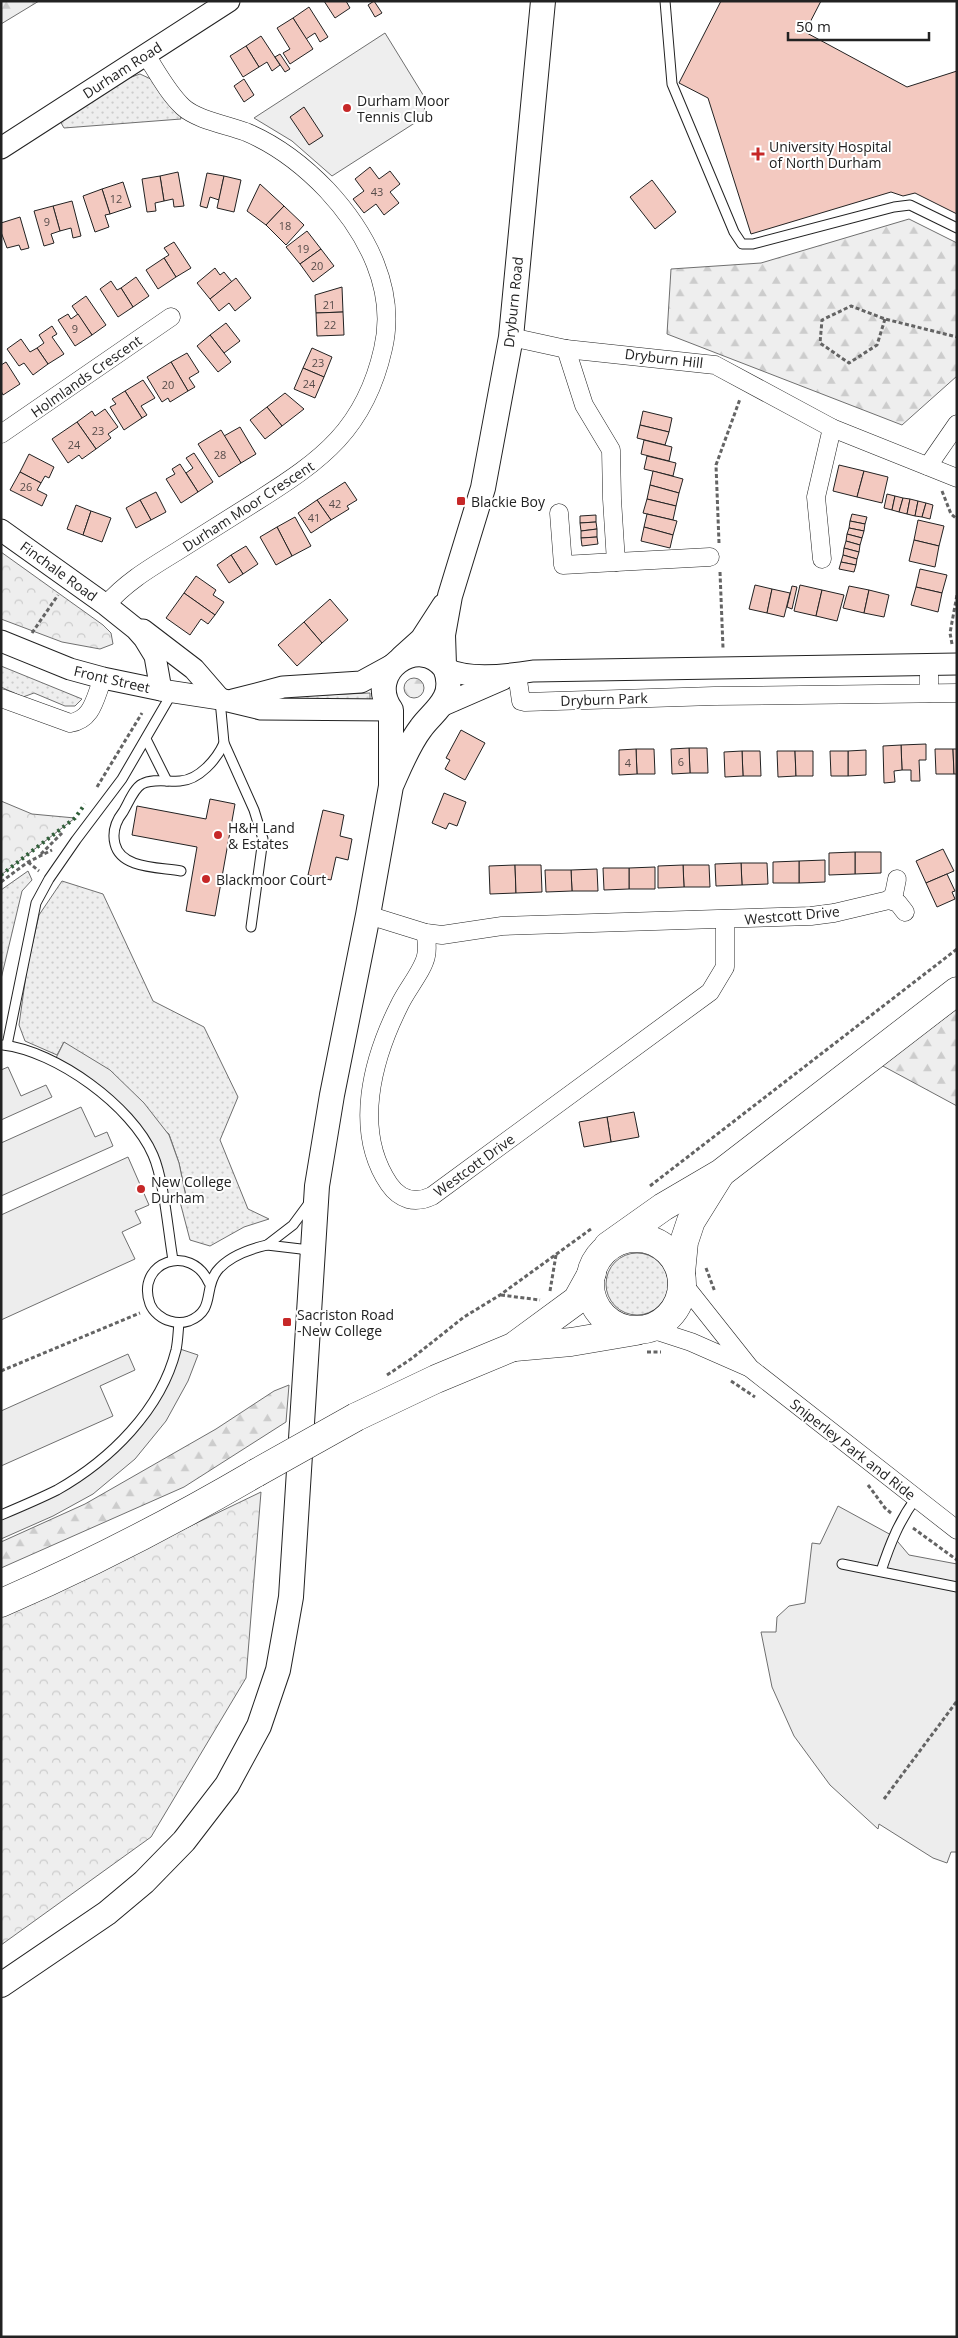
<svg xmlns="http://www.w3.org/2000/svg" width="958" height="2338" font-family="'Open Sans',sans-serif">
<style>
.grass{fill:url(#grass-dots);stroke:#6f6f6f}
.forest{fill:url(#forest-firs);stroke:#6f6f6f}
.park{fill:url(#park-crowns);stroke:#6f6f6f}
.garden{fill:#eee;stroke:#6f6f6f}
.parking{fill:#ededed;stroke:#6f6f6f}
.building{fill:#f3c9c0;stroke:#222}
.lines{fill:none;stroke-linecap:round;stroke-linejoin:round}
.service-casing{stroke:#222;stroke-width:11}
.minor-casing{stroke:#222;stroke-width:19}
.tertiary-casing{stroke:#222;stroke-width:23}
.secondary-casing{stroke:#222;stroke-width:26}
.trunk-casing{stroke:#222;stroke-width:29}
.path{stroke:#646464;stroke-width:3;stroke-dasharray:4 2.5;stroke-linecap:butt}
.service{stroke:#fff;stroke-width:9}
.minor{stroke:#fff;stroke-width:18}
.tertiary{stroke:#fff;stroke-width:21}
.secondary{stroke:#fff;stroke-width:24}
.trunk{stroke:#fff;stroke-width:28}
.trunk-bridge-casing{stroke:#222;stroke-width:29;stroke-linecap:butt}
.trunk-bridge{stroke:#fff;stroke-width:28}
.hedge{stroke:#2f5e38;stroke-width:4;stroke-dasharray:2.5 4;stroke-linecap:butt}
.poi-dot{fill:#c62828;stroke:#fff;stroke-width:2}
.labels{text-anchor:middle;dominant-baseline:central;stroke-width:4;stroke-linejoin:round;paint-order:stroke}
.number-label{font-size:11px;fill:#564c4a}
.street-label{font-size:14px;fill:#222;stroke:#fff}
.poi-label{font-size:14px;fill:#222;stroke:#fff;text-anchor:start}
</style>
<defs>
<pattern id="grass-dots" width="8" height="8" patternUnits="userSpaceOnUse" patternTransform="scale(1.25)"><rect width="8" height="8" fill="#eee"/><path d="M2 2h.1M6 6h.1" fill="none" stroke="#ccc" stroke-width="1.8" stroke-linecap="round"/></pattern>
<pattern id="forest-firs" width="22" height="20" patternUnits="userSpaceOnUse" patternTransform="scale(1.25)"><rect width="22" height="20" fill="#eee"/><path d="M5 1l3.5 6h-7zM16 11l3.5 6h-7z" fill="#ccc"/></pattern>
<pattern id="park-crowns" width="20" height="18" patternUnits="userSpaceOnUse" patternTransform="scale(1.25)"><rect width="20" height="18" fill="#eee"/><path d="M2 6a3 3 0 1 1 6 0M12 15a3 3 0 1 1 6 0" fill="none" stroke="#ccc"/></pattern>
</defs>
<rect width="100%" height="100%" fill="#fff"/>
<g class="grass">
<polygon points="140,74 153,80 180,114 181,119 64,128 60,121 126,79"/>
<polygon points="1,666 82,699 75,706 65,706 34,693 23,697 1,687"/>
<polygon points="370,693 370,700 275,704 275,697"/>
<polygon points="28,871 32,880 22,891 1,979 1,890"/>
<polygon points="62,881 103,894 153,1001 204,1027 238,1097 220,1140 248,1209 269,1219 244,1227 210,1246 190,1240 179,1198 186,1196 179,1163 169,1134 64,1042 57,1055 25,1041 19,1025 27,968 39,915"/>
<circle cx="637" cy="1284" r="31"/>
</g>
<g class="forest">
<polygon points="1,1 39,1 1,24"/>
<polygon points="909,219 957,243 957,376 902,425 667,334 671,269 761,263"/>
<circle cx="414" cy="688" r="10"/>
<polygon points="957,1009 957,1106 881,1065"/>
<polygon points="289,1385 286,1422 184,1487 1,1568 1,1542 85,1504 216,1429 274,1391"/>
</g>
<g class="park">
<polygon points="1,552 103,625 111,633 113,644 100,649 62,642 1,619"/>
<polygon points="1,801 32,814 75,818 1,875"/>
<polygon points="261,1492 246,1678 151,1837 1,1945 1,1617"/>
</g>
<polygon class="garden" points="385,33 425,98 424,117 332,176 292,141 254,118"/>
<g class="parking">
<polygon points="64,1042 110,1070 144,1103 169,1135 179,1163 186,1197 163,1201 154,1157 126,1115 54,1062"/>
<polygon points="8,1067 21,1096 46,1085 52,1097 1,1120 1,1070"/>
<polygon points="81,1107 95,1137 107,1132 113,1146 1,1196 1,1143"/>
<polygon points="128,1157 149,1205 135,1211 141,1223 122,1232 135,1259 1,1320 1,1215"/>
<polygon points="177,1348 198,1355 188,1381 166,1421 135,1459 93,1494 53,1516 1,1539 1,1515 57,1490 102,1459 160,1390"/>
<polygon points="128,1354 135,1370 100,1386 113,1416 1,1466 1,1411"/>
<polygon points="838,1506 893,1536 909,1555 957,1564 957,1852 951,1852 947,1863 933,1858 879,1824 878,1829 830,1785 794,1736 772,1687 761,1632 776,1632 777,1617 789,1606 805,1603 812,1543 820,1544"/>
</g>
<g class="building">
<polygon points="324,1 346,1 350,8 335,18"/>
<polygon points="374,1 382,13 375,17 368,5"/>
<polygon points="721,1 821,1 805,32 907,87 957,71 957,214 915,193 903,196 891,192 751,234 708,98 679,83"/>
<polygon points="309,7 328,37 320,42 315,33 306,39 293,18"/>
<polygon points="293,18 313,49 290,64 283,53 290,49 277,28"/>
<polygon points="261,36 280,65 272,71 267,62 259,67 246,46"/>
<polygon points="246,46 259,67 243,77 230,56"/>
<polygon points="280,54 290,69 285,72 275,57"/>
<polygon points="244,79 254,95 244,102 234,86"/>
<polygon points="304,107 323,136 309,145 290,117"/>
<polygon points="370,167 379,179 390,171 400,184 390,192 399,203 384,215 376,204 364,213 353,199 364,191 355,179"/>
<polygon points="178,172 184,206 174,207 173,199 164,201 160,176"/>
<polygon points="207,173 224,176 219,200 210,197 207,208 200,206"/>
<polygon points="160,176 164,201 155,203 156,211 147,212 142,179"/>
<polygon points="224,176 241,180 234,212 217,208"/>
<polygon points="652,180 676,212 655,229 630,197"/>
<polygon points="123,182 131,207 110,214 102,189"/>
<polygon points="260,184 284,206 266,225 247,211"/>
<polygon points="102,189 110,214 105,215 109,227 95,232 83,196"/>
<polygon points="72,201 81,236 73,238 71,228 60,231 53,206"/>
<polygon points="53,206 60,231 51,234 54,243 44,246 34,211"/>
<polygon points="284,206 304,225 286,245 266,225"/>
<polygon points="20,217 29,248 21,250 19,245 7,248 1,232 1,223"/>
<polygon points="307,231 321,249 300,264 286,247"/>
<polygon points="174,242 191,268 176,277 164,258 169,255 164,248"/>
<polygon points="321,249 334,266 313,282 300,264"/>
<polygon points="164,258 176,277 158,289 146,270"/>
<polygon points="215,268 220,275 224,272 232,282 210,299 197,283"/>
<polygon points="136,277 149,296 133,307 121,288"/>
<polygon points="236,278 251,298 235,311 229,303 219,311 210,299"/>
<polygon points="111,281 117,290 121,288 133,307 118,317 100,289"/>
<polygon points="342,287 343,312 316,313 315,295"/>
<polygon points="86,296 106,325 92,335 72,306"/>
<polygon points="343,312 344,335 317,336 316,313"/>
<polygon points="68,314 71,319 78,314 92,335 75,346 58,320"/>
<polygon points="226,323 240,341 224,353 210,335"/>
<polygon points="52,326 57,334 52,337 64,354 48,364 37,348 44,343 39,335"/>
<polygon points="210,335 231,362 218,372 197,346"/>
<polygon points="21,339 30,352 37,348 48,364 33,375 24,363 19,366 7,349"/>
<polygon points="312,348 332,357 324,377 303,368"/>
<polygon points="187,353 199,372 189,378 195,387 188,391 171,362"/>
<polygon points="6,362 20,384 3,395 1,391 1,365"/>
<polygon points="171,362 188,391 170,402 168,398 162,402 147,377"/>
<polygon points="303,368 324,377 315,398 294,389"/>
<polygon points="143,380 155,398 141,406 147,415 142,418 125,391"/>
<polygon points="125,391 142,418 124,430 110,407 116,404 112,399"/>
<polygon points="285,393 304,409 282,426 267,407"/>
<polygon points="267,407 282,426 265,439 250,420"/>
<polygon points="105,409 118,427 108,434 111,438 96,449 77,422 92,411 95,416"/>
<polygon points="643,411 672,418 669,432 640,425"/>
<polygon points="77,422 96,449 82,459 79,455 68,463 52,439"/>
<polygon points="640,425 669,432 665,445 637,438"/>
<polygon points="240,427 256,454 241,463 224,436"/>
<polygon points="221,430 241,463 219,477 198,444"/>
<polygon points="644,440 672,447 669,461 641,454"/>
<polygon points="194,453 213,482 198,492 186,473 193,468 186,458"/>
<polygon points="29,454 54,467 49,478 45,476 41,483 20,472"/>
<polygon points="647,456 676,463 673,476 644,469"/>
<polygon points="180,464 198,492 181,503 166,479 175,474 172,469"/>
<polygon points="839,465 864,471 857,497 833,491"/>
<polygon points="653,471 683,479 679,493 650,485"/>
<polygon points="864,471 888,477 882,503 857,497"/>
<polygon points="20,472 41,483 37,490 47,495 42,506 10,490"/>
<polygon points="345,482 357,500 347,506 349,509 331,520 317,500"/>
<polygon points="650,485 679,493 676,506 647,499"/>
<polygon points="156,492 166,512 151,520 140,500"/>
<polygon points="887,494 895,496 892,510 884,508"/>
<polygon points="895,496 903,498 899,512 892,510"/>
<polygon points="903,498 910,499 907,514 899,512"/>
<polygon points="647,499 676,506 673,520 643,513"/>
<polygon points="910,499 918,501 915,516 907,514"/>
<polygon points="140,500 151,520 136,528 126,508"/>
<polygon points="317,500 331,520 311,533 298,513"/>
<polygon points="918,501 926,503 922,517 915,516"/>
<polygon points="926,503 933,505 930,519 922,517"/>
<polygon points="76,505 91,511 83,535 67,529"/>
<polygon points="91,511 111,518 102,542 83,535"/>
<polygon points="647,514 677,521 673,535 644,527"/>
<polygon points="852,514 867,517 865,524 850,521"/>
<polygon points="596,515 596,522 580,523 580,516"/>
<polygon points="295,517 311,546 292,556 277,527"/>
<polygon points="918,520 944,526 939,546 914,540"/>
<polygon points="850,521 865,524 864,531 849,528"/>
<polygon points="596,522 597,529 581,531 580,523"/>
<polygon points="277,527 292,556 276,565 260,537"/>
<polygon points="644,527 673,535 670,548 641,541"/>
<polygon points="849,528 864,531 862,538 847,534"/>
<polygon points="597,529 597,537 581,538 581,531"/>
<polygon points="847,534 862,538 860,545 846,541"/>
<polygon points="597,537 598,544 582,546 581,538"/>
<polygon points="914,540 939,546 935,567 909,561"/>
<polygon points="846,541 860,545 859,552 844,548"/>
<polygon points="246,546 258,564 243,574 231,555"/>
<polygon points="844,548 859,552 857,559 843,555"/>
<polygon points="231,555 243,574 229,583 217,565"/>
<polygon points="843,555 857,559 856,565 841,562"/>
<polygon points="841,562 856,565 854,572 839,569"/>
<polygon points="920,569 947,575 942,593 916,587"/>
<polygon points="196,576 216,590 213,595 224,602 215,615 184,593"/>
<polygon points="755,585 772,589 767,613 749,609"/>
<polygon points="800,585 822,590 816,616 794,611"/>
<polygon points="792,586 797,587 792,609 787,607"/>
<polygon points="849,586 869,590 864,613 843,608"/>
<polygon points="916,587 942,593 938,612 911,605"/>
<polygon points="772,589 790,593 784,617 767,613"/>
<polygon points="822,590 844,595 837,621 816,616"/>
<polygon points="869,590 889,595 884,617 864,613"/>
<polygon points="184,593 215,615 208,624 201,619 190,635 166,618"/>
<polygon points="330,599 348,620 322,643 304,622"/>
<polygon points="304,622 322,643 297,666 278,645"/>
<polygon points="461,730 485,743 465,780 445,769 450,760 446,758"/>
<polygon points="926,744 926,760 919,760 920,781 911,781 911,770 902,770 901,745"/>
<polygon points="901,745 902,770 894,771 895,782 884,783 883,746"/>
<polygon points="689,748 707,748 708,773 690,773"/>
<polygon points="689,748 690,773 672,774 671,749"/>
<polygon points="636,749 654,749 655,774 637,774"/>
<polygon points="636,749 637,774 619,775 619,750"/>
<polygon points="935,749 953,749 954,774 936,774"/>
<polygon points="953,749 957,749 957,774 954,774"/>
<polygon points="866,750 866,775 848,776 848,751"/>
<polygon points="742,751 760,751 761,776 743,776"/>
<polygon points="742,751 743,776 725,777 724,752"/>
<polygon points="777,751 795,751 796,776 778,777"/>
<polygon points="795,751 813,751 813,776 796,776"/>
<polygon points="830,751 848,751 848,776 831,776"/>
<polygon points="444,793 466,802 457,826 449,823 446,829 432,823"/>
<polygon points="210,799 235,804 215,916 186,911 197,847 132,835 137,806 206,819"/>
<polygon points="323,810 344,815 340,836 352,839 348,860 336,857 331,880 308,875"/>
<polygon points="943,849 954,871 926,883 916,861"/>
<polygon points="855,852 881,852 881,873 855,874"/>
<polygon points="855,852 855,874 829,875 829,853"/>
<polygon points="825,860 825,882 799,883 799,861"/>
<polygon points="799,861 799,883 773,883 773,862"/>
<polygon points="741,863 767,863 768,884 742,885"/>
<polygon points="741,863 742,885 716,886 715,864"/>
<polygon points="515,865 516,893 490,894 489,866"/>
<polygon points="515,865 541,865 542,892 516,893"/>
<polygon points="683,865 709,865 710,887 684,887"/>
<polygon points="683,865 684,887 658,888 658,866"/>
<polygon points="655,867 655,889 629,889 629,868"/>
<polygon points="603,868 629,868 629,889 604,890"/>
<polygon points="597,869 598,891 572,891 571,870"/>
<polygon points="545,870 571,870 572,891 546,892"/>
<polygon points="947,874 955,891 952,892 955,899 937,907 926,883"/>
<polygon points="634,1112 639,1137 611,1142 607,1117"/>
<polygon points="607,1117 611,1142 584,1147 579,1122"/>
</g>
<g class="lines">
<g class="service-casing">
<g id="service">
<polyline points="665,1 672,84 734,232 742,244 753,244 894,207 910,205 957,228"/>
<polyline points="220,700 224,743 254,810 263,839 251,927"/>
<polyline points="146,739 167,781"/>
<path d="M181,871C159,867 121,869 115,844C112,832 116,821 123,812C128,804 134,788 142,784C153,778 168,782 180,781C199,780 217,759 224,743"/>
<path d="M3,1045C56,1051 132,1106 153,1155C164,1180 168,1231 173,1260"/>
<polyline points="7,1045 36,903 49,879 76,840 122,779 172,693"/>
<polyline points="310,1202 293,1225 267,1245 301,1249 311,1253"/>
<path d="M209,1283C191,1242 135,1262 150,1304C153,1312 162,1319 170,1321C176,1323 183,1323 189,1321C216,1310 203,1289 217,1271C228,1257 250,1249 267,1245"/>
<path d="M1,1515C20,1507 39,1499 57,1490C110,1460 161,1410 176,1350C178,1341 178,1331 179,1323"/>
<polyline points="842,1564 957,1587"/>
<path d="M881,1571C890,1544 899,1521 916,1498"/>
</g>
</g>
<g class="minor-casing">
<g id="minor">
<polyline points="511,337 566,349 715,365 832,428 957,478"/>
<polyline points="1,434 171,317"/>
<polyline points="928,466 957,424"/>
<polyline points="559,513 563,565 616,562 612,499 611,450 584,405 566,349"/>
<polyline points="822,559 816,497 832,428"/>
<polyline points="616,562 710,557"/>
<path d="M106,605C126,582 150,568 176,552C203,535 230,518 257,501C322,460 365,429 383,349C397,290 367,233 327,190C304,166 277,145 246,132C228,125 197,120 183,107C168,93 157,72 146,55"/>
<polyline points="517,674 521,701 525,702 714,696 957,693"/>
<polyline points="929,693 929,665"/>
<path d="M1,698L70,723C93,720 95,697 103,678"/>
<polyline points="889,900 894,894 897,879"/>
<polyline points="368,915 426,933 442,935 502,926 811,916 834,913 889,900 898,903 905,912"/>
<path d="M426,933C426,940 428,949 426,956C423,971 406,990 399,1006C372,1060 353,1131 389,1184C400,1200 415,1204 432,1196L710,992L725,967V920"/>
<polyline points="681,1281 750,1368 957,1530"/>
<polyline points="648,1328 691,1342 748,1367"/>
</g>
</g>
<g class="tertiary-casing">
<g id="tertiary">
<polyline points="1,148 229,1"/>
<polyline points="1,530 106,605 136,629 144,638 155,656 161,690"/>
<polyline points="143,630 194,669 220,699"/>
<polyline points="1,641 70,669 103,678 161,690 220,699 261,709 391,710"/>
<path d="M445,668C467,680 509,675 533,671L957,664"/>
<polyline points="233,700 283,687 361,682 394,664"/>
<polyline points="441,706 503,679"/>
</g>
</g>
<g class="secondary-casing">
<g id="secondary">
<polyline points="402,658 422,640 444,606"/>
<polyline points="444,665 443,635 450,596 483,488 511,337 543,1"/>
<path d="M1,1985L107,1913L144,1882L184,1841L227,1785L259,1726L278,1670L291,1597L317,1186L332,1095L368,915L391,786V710C364,672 419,633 445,668C449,677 450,689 445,698C440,709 428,718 421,728C408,745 400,766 391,786"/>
</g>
</g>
<g class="trunk-casing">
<g id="trunk">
<circle cx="636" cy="1284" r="46"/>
<polyline points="608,1246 663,1207 721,1173 957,991"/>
<polyline points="681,1273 684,1242 691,1221 719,1176"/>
<polyline points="515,1347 571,1342 636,1331"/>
<polyline points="356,1417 436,1379 513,1347 577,1300 592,1273"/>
<path d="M1,1603C89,1565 174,1521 256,1473"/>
</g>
</g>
<g class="path">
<polyline points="885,319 877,345 849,363 820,343 822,320 851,306 885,319 957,337"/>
<polyline points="942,491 951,514 957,519"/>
<polyline points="719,543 716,465 740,399"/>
<polyline points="720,572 723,648"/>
<polyline points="32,633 58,595"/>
<polyline points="952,644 950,633 957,595"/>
<polyline points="97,787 142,713"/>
<polyline points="41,854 62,833"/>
<polyline points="28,862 39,871"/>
<polyline points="1,882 28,862 52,850"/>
<polyline points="650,1186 957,949"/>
<polyline points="706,1268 715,1292"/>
<polyline points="550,1291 556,1255"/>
<polyline points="501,1295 540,1300"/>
<polyline points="647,1352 661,1352"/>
<polyline points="1,1371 140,1313"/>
<polyline points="387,1375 411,1359 464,1317 500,1295 591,1229"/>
<polyline points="731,1381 755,1397"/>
<polyline points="868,1485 885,1508 891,1513"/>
<polyline points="913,1528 957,1560"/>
<polyline points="884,1799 957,1701"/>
</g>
<use href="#service" class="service"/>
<use href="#minor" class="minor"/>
<use href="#tertiary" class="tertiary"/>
<use href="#secondary" class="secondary"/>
<use href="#trunk" class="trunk"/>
<g class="trunk-bridge-casing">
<polyline id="trunk-bridge" points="256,1473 356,1417"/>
</g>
<use href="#trunk-bridge" class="trunk-bridge"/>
<polyline class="hedge" points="1,875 75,818 85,804"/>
</g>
<g class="poi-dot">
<circle cx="347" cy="108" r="5"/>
<path d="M755.5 146.5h5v5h5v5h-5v5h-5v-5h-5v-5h5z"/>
<rect x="456" y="496" width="10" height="10" rx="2.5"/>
<circle cx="218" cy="835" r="5"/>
<circle cx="206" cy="879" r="5"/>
<circle cx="141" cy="1189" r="5"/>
<rect x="282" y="1317" width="10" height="10" rx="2.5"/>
</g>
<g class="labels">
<g class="number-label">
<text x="377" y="191">43</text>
<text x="116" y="198">12</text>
<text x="47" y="221">9</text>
<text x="285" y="225">18</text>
<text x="303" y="248">19</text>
<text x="317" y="265">20</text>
<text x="329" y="304">21</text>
<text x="330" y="324">22</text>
<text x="75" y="328">9</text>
<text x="318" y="362">23</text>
<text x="309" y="383">24</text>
<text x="168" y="384">20</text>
<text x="98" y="430">23</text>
<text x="74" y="444">24</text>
<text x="220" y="454">28</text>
<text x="26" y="486">26</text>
<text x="335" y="503">42</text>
<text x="314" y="517">41</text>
<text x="681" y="761">6</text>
<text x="628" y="762">4</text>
</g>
<g class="street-label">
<text transform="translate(122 70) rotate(-33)">Durham Road</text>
<text transform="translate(513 302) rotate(-84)">Dryburn Road</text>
<text transform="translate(664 358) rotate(7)">Dryburn Hill</text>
<text transform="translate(86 376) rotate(-35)">Holmlands Crescent</text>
<text transform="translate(248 506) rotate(-33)">Durham Moor Crescent</text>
<text transform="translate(59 571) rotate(36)">Finchale Road</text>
<text transform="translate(112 679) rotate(13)">Front Street</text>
<text transform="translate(604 699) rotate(-2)">Dryburn Park</text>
<text transform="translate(792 915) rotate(-5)">Westcott Drive</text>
<text transform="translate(474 1165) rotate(-36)">Westcott Drive</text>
<text transform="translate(853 1449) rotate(38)">Sniperley Park and Ride</text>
</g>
<g class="poi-label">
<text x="357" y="100">Durham Moor<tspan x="357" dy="16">Tennis Club</tspan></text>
<text x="769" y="146">University Hospital<tspan x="769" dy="16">of North Durham</tspan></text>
<text x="471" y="501">Blackie Boy</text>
<text x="228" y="827">H&amp;H Land<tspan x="228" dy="16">&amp; Estates</tspan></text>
<text x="216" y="879">Blackmoor Court</text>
<text x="151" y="1181">New College<tspan x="151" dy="16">Durham</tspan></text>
<text x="297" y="1314">Sacriston Road<tspan x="297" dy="16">-New College</tspan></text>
</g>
</g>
<rect width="958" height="2338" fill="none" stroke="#222222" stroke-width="5"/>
<path d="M788 32v8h141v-8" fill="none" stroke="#222222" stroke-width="2.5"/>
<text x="796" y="32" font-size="15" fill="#222222" stroke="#ffffff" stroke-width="4" paint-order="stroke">50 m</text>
</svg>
